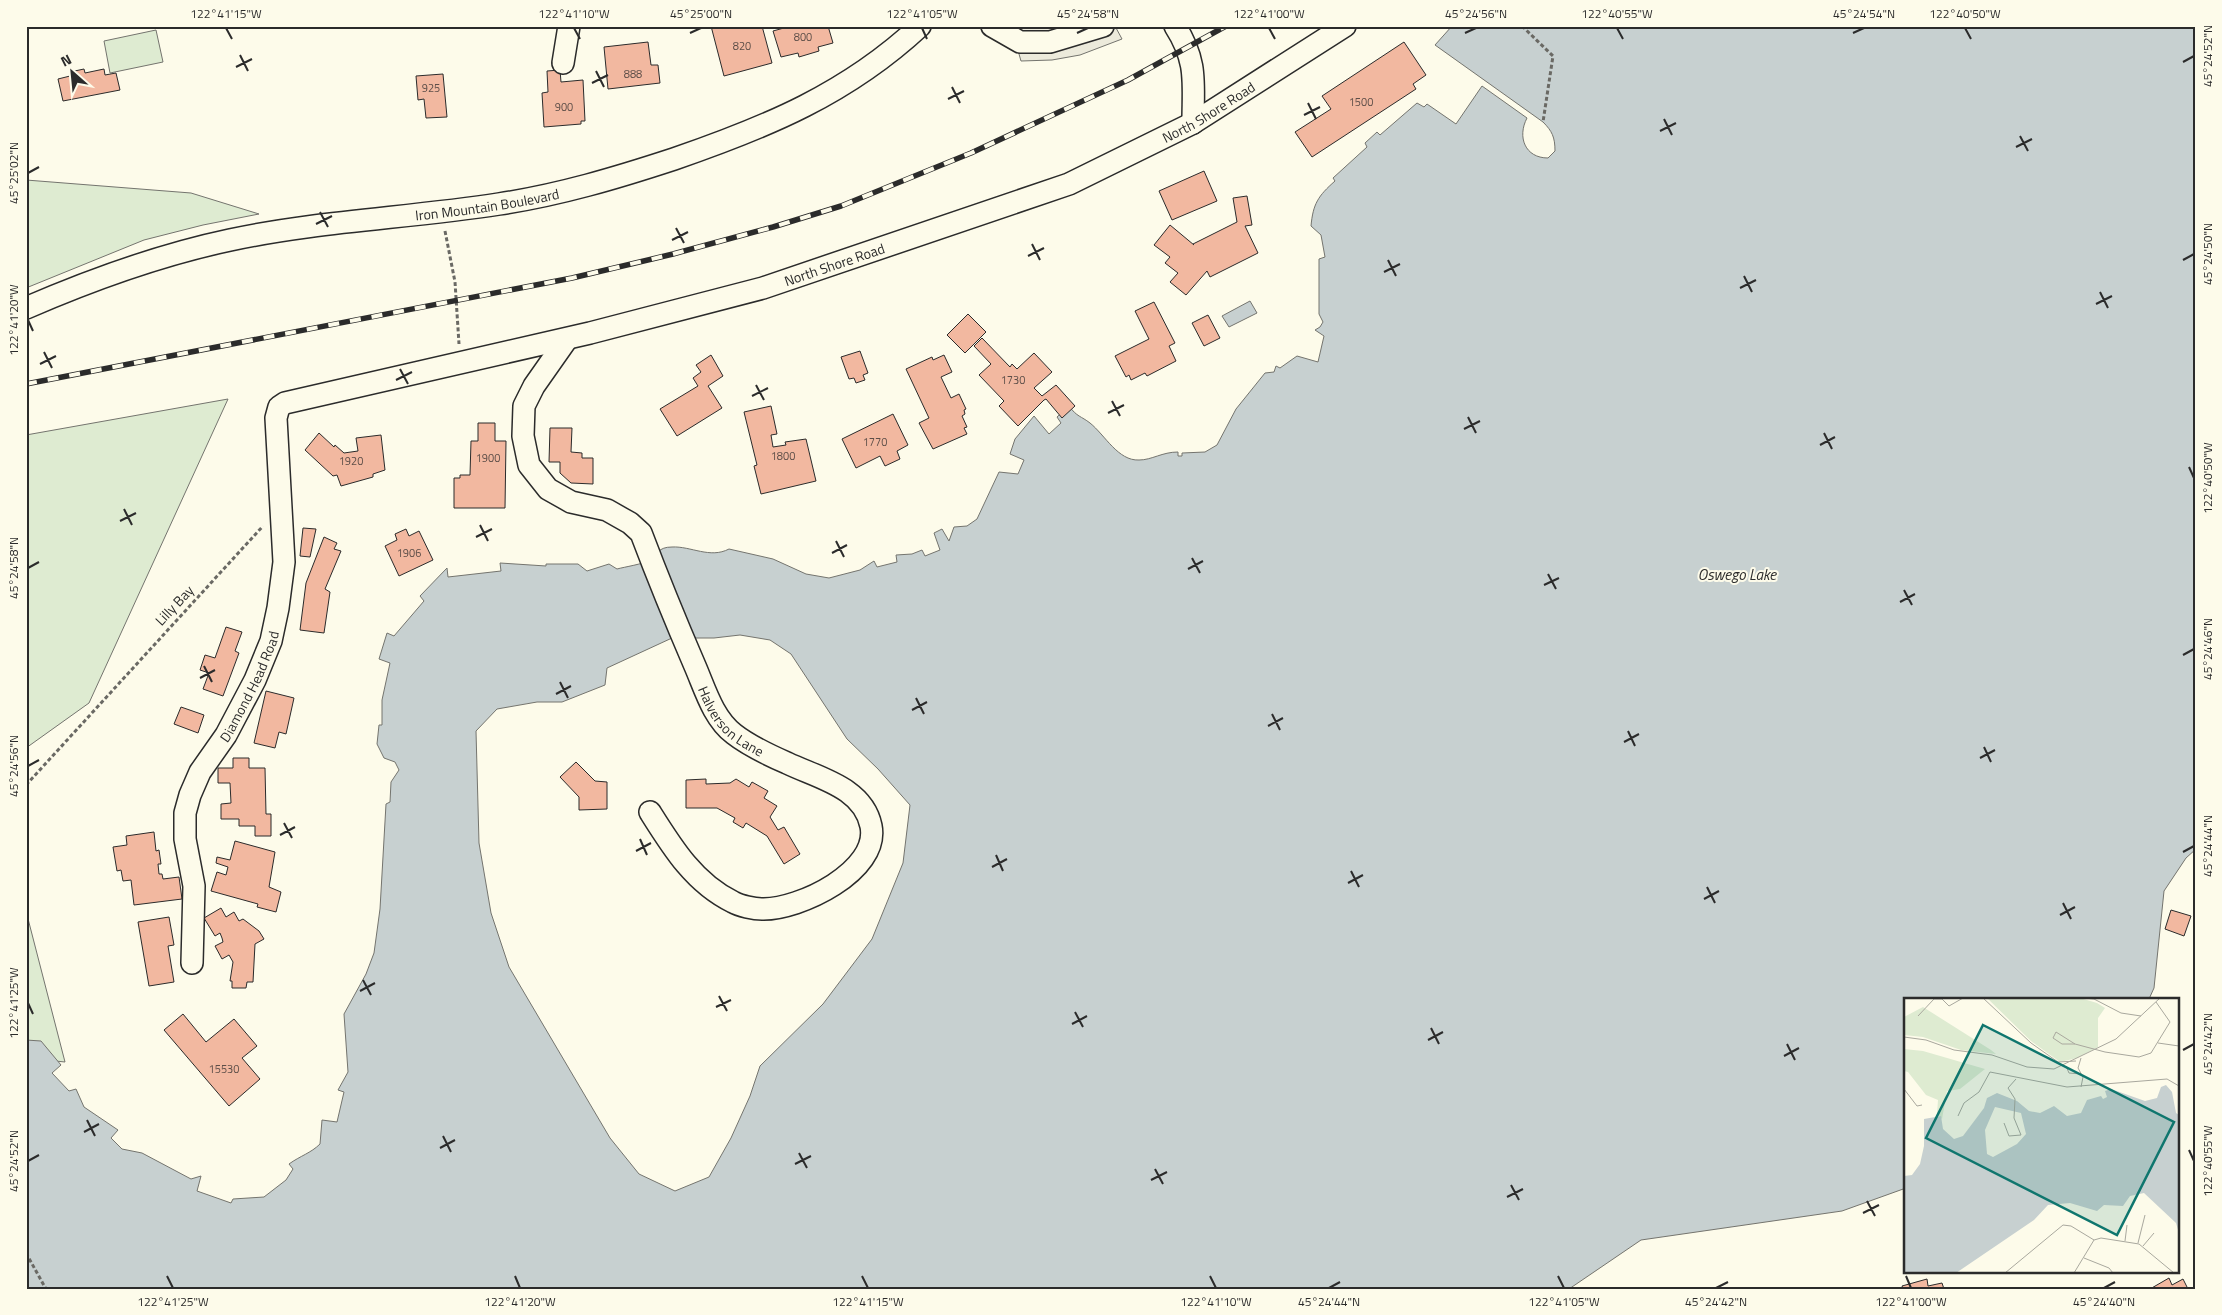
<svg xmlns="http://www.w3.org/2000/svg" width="2222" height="1315" font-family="'Titillium Web',sans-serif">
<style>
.green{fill:#deebd1;stroke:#74746e}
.parking{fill:#eceadb;stroke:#74746e}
.water{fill:#c7d0d0;stroke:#74746e;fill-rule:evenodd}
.building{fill:#f2b8a0;stroke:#2b2b2b}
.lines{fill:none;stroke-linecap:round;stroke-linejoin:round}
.minor-casing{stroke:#2b2b2b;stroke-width:24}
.path{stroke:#6a6964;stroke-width:3;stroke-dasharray:4 2.5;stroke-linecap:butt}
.minor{stroke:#fdfbea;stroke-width:21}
.rail-casing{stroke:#2b2b2b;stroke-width:5.5}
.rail{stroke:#fdfbea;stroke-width:4;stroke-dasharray:11;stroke-linecap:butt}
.ticks{fill:none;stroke:#2b2b2b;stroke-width:2}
.labels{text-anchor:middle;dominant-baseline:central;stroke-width:4;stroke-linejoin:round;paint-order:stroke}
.number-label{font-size:11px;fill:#5d4e48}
.street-label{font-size:14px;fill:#2b2b2b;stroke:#fdfbea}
.water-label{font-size:15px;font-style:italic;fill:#2b2b2b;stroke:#fdfbea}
.inset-road{fill:none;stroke:#a9a89e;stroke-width:1}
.view{fill:#0f766e;fill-opacity:0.15;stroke:#0f766e;stroke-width:2.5}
.inset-edge{fill:none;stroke:#2b2b2b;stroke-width:2.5}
.neatline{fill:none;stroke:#2b2b2b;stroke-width:2}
.ticks-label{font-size:12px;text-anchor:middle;fill:#2b2b2b}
</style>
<rect width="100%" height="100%" fill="#fdfbea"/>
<g class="green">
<polygon points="156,30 163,62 110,73 104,41"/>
<polygon points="26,180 191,193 259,214 203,225 144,240 26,288"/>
<polygon points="228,399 89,703 26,748 26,435"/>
<polygon points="26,911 65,1062 26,1058"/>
</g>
<polygon class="parking" points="1011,26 1115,26 1122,39 1080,55 1052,60 1021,61"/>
<g class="water">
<path d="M1452,26H2196V849L2186,858L2164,891L2154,988L2149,999H1906V1188L1842,1211L1641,1240L1569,1289H26V1040L41,1041L61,1065L52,1073L69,1091L76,1089L84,1107L118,1130L111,1138L122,1149L142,1153L191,1179L201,1176L197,1191L231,1203L233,1199L264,1197L286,1180L293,1169L289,1164C300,1156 311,1153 320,1144L322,1120L337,1122L344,1092L338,1090L348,1072L344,1014L366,974L374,953L380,909L386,804L390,802L391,782L399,770L395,762L384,758L377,744L379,725H382V700L390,663L379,659L387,633L394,636L424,601L420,596L447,568L448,577L501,571L500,563L546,566V564H578L587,571L609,564L617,569C624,567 644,564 650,560C658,554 658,547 672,547C691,546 710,559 729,549L773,559L806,574L829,578L860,570L874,561L877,567L897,562L896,555L912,554L922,550L925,556L940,550L934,533L942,529L949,541L954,527L967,526L977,519L999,472L1018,474L1024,460L1010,454L1015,439L1034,416L1049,434L1061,423L1057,417L1069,406C1077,417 1081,416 1090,423C1105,435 1118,461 1139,460C1152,460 1162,452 1178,452V456H1182V453L1205,452L1217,445L1236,409L1265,373L1274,372L1276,366L1280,368L1297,356L1318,362L1324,336L1315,330L1320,327L1323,322L1319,314V259L1325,257L1321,235L1311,226C1313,204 1318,196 1335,181L1333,178L1367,147L1365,143L1377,132L1380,135L1417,103L1424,107L1427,104L1456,124L1482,86L1527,118C1517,137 1525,158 1548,158L1555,151C1555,137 1552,131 1543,122L1435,45ZM740,635L770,640L791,654L847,739L878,769L910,805L903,863L872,939L823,1004L760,1066L750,1096L731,1138L709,1177L675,1191L639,1174L610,1138L509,967L491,913L479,843L476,731L497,709L537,702H562L605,685L607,668L672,638H714Z"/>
<polygon points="1250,301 1257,313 1229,327 1222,316"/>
</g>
<g class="building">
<polygon points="711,26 737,26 738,28 762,26 772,63 724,76"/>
<polygon points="791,26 828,26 833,43 818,47 819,51 799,57 798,53 781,57 773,31"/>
<polygon points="648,42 651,65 658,65 660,83 608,89 604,47"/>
<polygon points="1404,42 1426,75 1413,84 1416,89 1312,157 1295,132 1331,109 1322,96"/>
<polygon points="84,69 85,73 104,69 105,75 116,73 120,90 63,101 58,79 70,76 70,72"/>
<polygon points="560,70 561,82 583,80 585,121 581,121 581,124 544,127 542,93 548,92 547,71"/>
<polygon points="443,74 447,117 426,118 424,99 418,100 416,76"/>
<polygon points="1204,171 1217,201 1172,220 1159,191"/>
<polygon points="1247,196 1252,225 1245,226 1258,253 1210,277 1207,271 1186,295 1170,282 1178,273 1165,263 1170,257 1154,245 1170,225 1194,245 1193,244 1237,222 1233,198"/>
<polygon points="1154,302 1175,343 1169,346 1176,361 1147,376 1145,373 1131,380 1129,375 1126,377 1115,356 1149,339 1135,311"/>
<polygon points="968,314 986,332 965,353 947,335"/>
<polygon points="1208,315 1220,338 1204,346 1192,323"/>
<polygon points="982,338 1010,367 1012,364 1017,369 1034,353 1052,372 1034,388 1042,396 1056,385 1075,406 1062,418 1046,399 1044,400 1018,426 999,406 1004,401 979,375 991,364 974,346"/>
<polygon points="860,351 868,373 863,375 865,380 856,383 854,378 849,379 841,357"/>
<polygon points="711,355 723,376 708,386 722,408 677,436 660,409 698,386 693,378 701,372 696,365"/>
<polygon points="944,355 952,372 941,377 951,398 959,394 966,409 964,410 965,414 962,416 967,427 964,428 967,434 933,449 919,423 929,418 906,369 932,357 933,360"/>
<polygon points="771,406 777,434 771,435 773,447 786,445 785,442 806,439 816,481 761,494 754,466 757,465 744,412"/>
<polygon points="893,414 908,445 897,451 900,459 885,466 880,456 856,468 842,439"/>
<polygon points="478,423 495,423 495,441 506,441 505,508 454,508 454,478 460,478 460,475 470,475 471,441 478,441"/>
<polygon points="550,428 572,428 571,452 582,453 582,458 593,458 593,484 571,483 560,473 560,462 549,462"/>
<polygon points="319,433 334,447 335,445 344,453 358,451 356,438 381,435 385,470 373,474 373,477 341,486 337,475 333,476 305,450"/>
<polygon points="303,528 316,529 310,557 300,556"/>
<polygon points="406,529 409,536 419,531 433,560 399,576 385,546 397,540 395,534"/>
<polygon points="324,537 337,543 334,549 341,551 325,589 330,592 324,633 300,630 306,583"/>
<polygon points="226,627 242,632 235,651 239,653 223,696 203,689 209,673 200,670 205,655 215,658"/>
<polygon points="266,691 294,698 286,734 279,732 275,748 254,743"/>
<polygon points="181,707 204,715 198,733 174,724"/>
<polygon points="233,758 249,758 249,768 265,768 266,814 271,814 271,836 255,836 255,826 239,826 239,819 221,819 221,804 231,803 230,783 218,783 218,768 233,768"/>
<polygon points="576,762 595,781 607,782 607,809 579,810 579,797 560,777"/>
<polygon points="706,779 706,784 730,783 736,779 749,787 752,782 768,791 764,798 777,806 770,817 778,830 784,827 800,854 784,864 767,836 746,823 743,828 733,822 735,818 717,808 686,808 686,780"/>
<polygon points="154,832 156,851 159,850 161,864 158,864 159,874 162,874 163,879 179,877 182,899 134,905 131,880 123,881 121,870 117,871 113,847 127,845 126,836"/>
<polygon points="235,841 275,852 269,887 281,892 276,912 257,907 258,904 211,891 217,872 226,875 228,867 216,863 217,857 230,860"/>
<polygon points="221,908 226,917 234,912 239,921 243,919 259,931 264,939 255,944 253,982 247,982 246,988 232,988 232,981 230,981 233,962 229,955 222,959 215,946 223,942 222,938 220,933 215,936 204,918"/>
<polygon points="2171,910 2191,916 2184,936 2165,929"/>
<polygon points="169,917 174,945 168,946 174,982 149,986 138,922"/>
<polygon points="183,1014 206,1042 234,1019 257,1046 242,1058 260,1079 229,1106 164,1030"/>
<polygon points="2169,1278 2172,1285 2183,1279 2188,1289 2150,1289"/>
<polygon points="1927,1279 1928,1286 1942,1283 1944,1289 1903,1289 1902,1286"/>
</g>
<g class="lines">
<g class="minor-casing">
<g id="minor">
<polyline points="992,26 1020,42 1050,42 1103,26"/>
<path d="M1175,26C1198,62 1193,83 1193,123"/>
<polyline points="563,63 569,26"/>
<path id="s1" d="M26,308C93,279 159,255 230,240C318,221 409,218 499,204C559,195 616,178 674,159C767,127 847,94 920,26"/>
<path id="s2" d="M567,339L534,386L524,406L523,436L529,465L548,489L571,502L607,510L630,523L641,533C658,578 676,622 695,666C705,689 713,718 734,734C748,745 771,756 787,763C818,778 863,787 871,826C880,871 799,910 762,909C754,909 740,906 733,902C694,883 672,847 650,812"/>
<path id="s3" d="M192,963L194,886L185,839V813L190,795L200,772L226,735L255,680L271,641L278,608L284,562L276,418L279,407L285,403L590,333L763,288L1069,184L1193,123L1345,26"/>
</g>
</g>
<g class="path">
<polyline points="1522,26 1553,56 1543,122"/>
<polyline points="445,231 455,282 459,344"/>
<polyline points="26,785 263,526"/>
<polyline points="26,1253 46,1289"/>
</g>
<use href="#minor" class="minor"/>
<g class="rail-casing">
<polyline id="rail" points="26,384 572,278 673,254 773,227 841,206 971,153 1128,80 1226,26"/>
</g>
<use href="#rail" class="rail"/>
</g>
<path class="ticks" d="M226,28L232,39M574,28L580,39M922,28L927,39M1269,28L1275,39M1617,28L1623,39M1965,28L1971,39M690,33L701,28M1077,33L1088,28M1465,33L1476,28M1853,33L1864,28M240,55L248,71M2183,62L2194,56M236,67L252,59M596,71L604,87M592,83L608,75M952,87L960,103M948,99L964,91M1308,103L1316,119M1304,115L1320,107M1664,119L1672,135M1660,131L1676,123M2020,136L2028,151M2016,147L2032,139M28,173L39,167M320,212L328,227M316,224L332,216M676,228L684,243M672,240L688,232M1032,244L1040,260M1028,256L1044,248M1388,260L1396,276M2183,260L2194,254M1384,272L1400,264M1744,276L1752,292M1740,288L1756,280M2100,292L2108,308M2096,304L2112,296M28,320L33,331M44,352L52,368M40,364L56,356M400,369L408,384M396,380L412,372M756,385L764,400M752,396L768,388M1112,401L1120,416M1108,413L1124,405M1468,417L1476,433M1464,429L1480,421M1824,433L1832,449M1820,445L1835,437M2189,467L2194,478M124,509L132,525M120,521L136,513M480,525L488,541M476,537L492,529M836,541L844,557M832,553L847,545M1192,558L1200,573M28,568L39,562M1188,569L1203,561M1548,574L1556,589M1544,585L1559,578M1904,590L1912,605M1900,602L1915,594M2183,655L2194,649M204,666L212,682M200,678L215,670M560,682L568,698M556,694L571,686M916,698L924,714M912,710L927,702M1272,714L1280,730M1268,726L1283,718M1628,731L1635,746M1624,742L1639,734M1984,747L1991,762M1980,758L1995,750M28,766L39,760M284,823L292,838M280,835L295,827M640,839L647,855M636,851L651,843M2183,852L2194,846M996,855L1003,871M992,867L1007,859M1351,871L1359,887M1348,883L1363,875M1707,887L1715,903M1704,899L1719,891M2063,903L2071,919M2060,915L2075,907M363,980L371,995M360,991L375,983M719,996L727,1011M28,1003L33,1014M716,1007L731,1000M1075,1012L1083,1027M1072,1024L1087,1016M1431,1028L1439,1044M1428,1040L1443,1032M1787,1044L1795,1060M2183,1050L2194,1044M1784,1056L1799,1048M87,1120L95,1136M84,1132L99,1124M443,1136L451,1152M440,1148L455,1140M2189,1150L2194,1161M799,1153L807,1168M28,1161L39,1155M795,1164L811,1156M1155,1169L1163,1184M1151,1180L1167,1172M1511,1185L1519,1200M1507,1197L1523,1189M1867,1201L1875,1216M1863,1213L1879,1205M167,1276L173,1288M515,1276L520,1288M862,1276L868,1288M1210,1276L1216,1288M1558,1276L1564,1288M1906,1276L1911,1288M1329,1288L1340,1282M1716,1288L1728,1282M2104,1288L2115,1282"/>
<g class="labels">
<g class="number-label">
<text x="803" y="37">800</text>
<text x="742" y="46">820</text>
<text x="633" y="74">888</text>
<text x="431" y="88">925</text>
<text x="1361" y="102">1500</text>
<text x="564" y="107">900</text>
<text x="1013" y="380">1730</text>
<text x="875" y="442">1770</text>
<text x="783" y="456">1800</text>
<text x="488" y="458">1900</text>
<text x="351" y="461">1920</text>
<text x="409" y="553">1906</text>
<text x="224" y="1069">15530</text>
</g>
<g class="street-label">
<text stroke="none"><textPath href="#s3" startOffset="1559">North Shore Road</textPath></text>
<text stroke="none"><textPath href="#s1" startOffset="475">Iron Mountain Boulevard</textPath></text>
<text stroke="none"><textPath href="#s3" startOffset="1154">North Shore Road</textPath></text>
<text transform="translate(174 605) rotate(-47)">Lilly Bay</text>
<text stroke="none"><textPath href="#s3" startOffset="294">Diamond Head Road</textPath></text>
<text stroke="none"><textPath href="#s2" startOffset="486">Halverson Lane</textPath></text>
</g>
<g class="water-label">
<text x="1737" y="574">Oswego Lake</text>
</g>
</g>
<g transform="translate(1904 998)">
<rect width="275" height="275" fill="#fdfbea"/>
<path d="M83,0H176L193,5L201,10L194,20V49L173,60L156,64L127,43ZM19,9L87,52L92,56L57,52L19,39L0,37V19ZM0,51L19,53L81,71L56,91L43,93L38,121L33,116L34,102L22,97L4,74L0,73Z" fill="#deebd1"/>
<path d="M262,87L268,94L272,115L275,117V235L272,225L240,195L226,198L219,208L200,207L193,213L166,205L144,207L130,222L52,275H0V178L8,177L16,166L20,148V121L37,118L39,131L50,141L59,138L80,110L83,100L93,95L113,103L125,113L136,115L150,108L163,118L177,115L183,102L197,98L199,101L203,99L201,93L207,91L241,103L253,100L257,89ZM91,109L117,115L122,136L113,146L89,159L83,156L81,132Z" fill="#c7d0d0" fill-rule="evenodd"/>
<path class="inset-road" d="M79,0L127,45L154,64L172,63M180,0L190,1L217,15L237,18M14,18L30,1H38L45,8L59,0M0,39L22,42L50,52L88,57L123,69L150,71L212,41L256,0M254,45L275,48M171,46H158L149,40L152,34L171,46L201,54L235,59L247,55L266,24L252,4M162,68L165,75L177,76M177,89L179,79L174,70L177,60M0,91L13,108L18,107M54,118L60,105L75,94L86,74L163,89L263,81L275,88M100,125L105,138L117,137L110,120L111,101L104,90L112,81M221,243L223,227M234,245L241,217M239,248L250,235M180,260L205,270L209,275M101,275L159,227L167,228L190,242M170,275L190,242L197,240L235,246L270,275"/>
<path class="view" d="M79,27L270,124L213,237L22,140Z"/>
<rect width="275" height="275" class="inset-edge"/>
</g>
<rect width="2222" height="1315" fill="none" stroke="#fdfbea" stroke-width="55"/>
<g transform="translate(72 72) rotate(333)" stroke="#fdfbea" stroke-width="4" paint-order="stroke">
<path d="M0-4L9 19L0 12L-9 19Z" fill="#2b2b2b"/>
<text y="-8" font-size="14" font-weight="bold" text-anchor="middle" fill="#2b2b2b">N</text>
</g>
<rect x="28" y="28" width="2166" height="1260" class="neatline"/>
<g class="ticks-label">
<text x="226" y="18">122°41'15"W</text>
<text x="574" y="18">122°41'10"W</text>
<text x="701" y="18">45°25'00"N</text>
<text x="922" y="18">122°41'05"W</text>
<text x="1088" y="18">45°24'58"N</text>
<text x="1269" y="18">122°41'00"W</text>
<text x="1476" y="18">45°24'56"N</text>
<text x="1617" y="18">122°40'55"W</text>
<text x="1864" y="18">45°24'54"N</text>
<text x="1965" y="18">122°40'50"W</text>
<text transform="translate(2208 56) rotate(-90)" y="4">45°24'52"N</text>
<text transform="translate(14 173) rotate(-90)" y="4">45°25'02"N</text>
<text transform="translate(2208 254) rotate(-90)" y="4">45°24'50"N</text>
<text transform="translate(14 320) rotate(-90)" y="4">122°41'20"W</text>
<text transform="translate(2208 478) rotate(-90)" y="4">122°40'50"W</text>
<text transform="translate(14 568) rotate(-90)" y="4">45°24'58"N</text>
<text transform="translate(2208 649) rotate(-90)" y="4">45°24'46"N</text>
<text transform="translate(14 766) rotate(-90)" y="4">45°24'56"N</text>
<text transform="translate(2208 846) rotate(-90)" y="4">45°24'44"N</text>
<text transform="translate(14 1003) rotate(-90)" y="4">122°41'25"W</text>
<text transform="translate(2208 1044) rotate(-90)" y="4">45°24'42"N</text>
<text transform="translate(14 1161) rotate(-90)" y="4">45°24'52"N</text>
<text transform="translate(2208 1161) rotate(-90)" y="4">122°40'55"W</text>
<text x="173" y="1306">122°41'25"W</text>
<text x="520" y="1306">122°41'20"W</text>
<text x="868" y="1306">122°41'15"W</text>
<text x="1216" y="1306">122°41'10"W</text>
<text x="1329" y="1306">45°24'44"N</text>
<text x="1564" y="1306">122°41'05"W</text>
<text x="1716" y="1306">45°24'42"N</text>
<text x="1911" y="1306">122°41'00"W</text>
<text x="2104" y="1306">45°24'40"N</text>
</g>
</svg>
